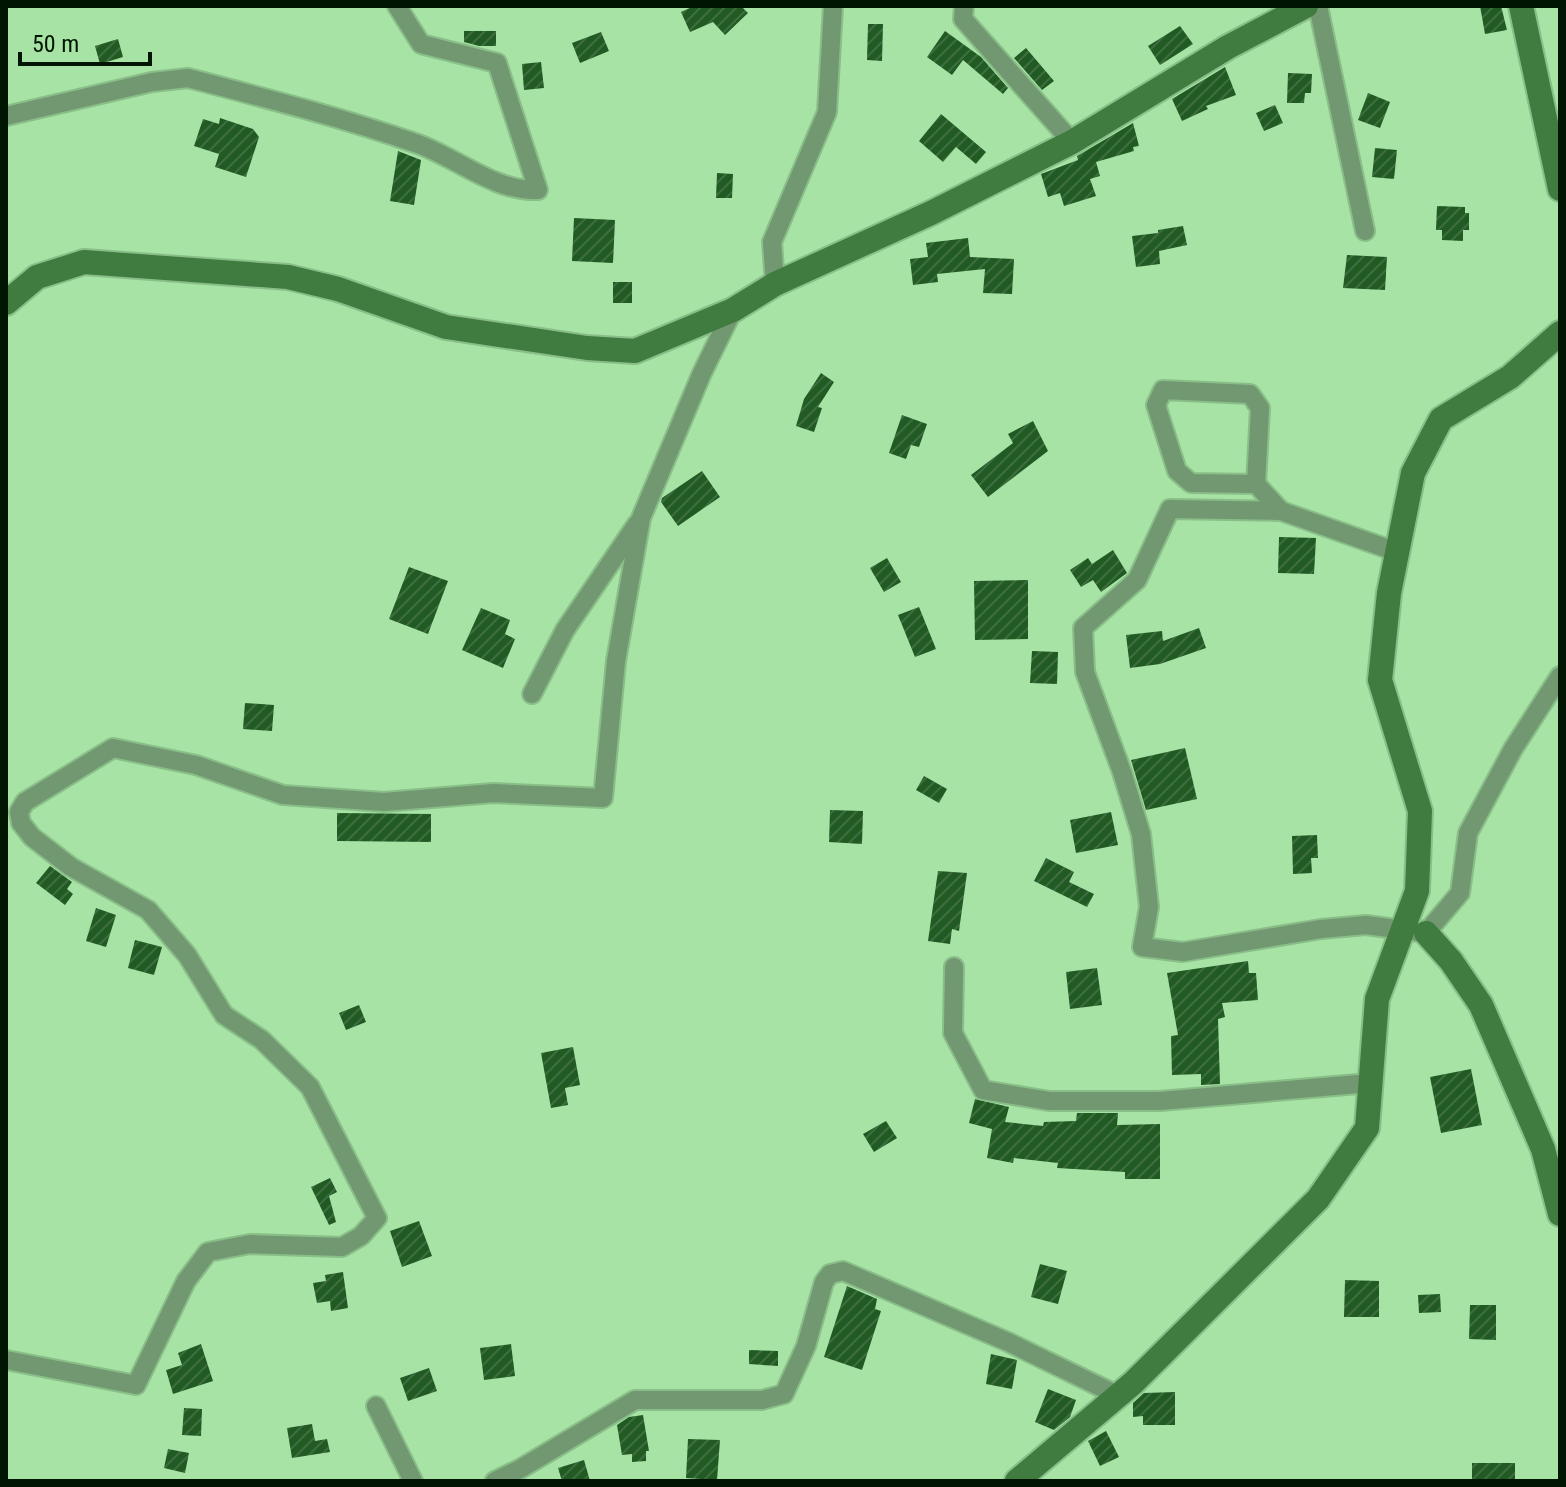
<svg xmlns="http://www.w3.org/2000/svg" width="1566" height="1487" font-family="'Roboto Condensed',sans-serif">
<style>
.building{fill:url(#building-hatch)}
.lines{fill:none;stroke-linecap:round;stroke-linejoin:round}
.street-casing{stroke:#89be88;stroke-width:22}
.secondary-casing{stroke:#89be88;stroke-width:28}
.street{stroke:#719870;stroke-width:18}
.secondary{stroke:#407b40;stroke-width:24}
</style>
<defs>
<pattern id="building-hatch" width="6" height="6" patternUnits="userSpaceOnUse" patternTransform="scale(2)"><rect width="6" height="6" fill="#215a23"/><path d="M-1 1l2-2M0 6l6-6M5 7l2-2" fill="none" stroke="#3e6d40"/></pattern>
</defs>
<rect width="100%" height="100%" fill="#a7e3a5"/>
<g class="building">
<polygon points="694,6 741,6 748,13 725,35 713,22 690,32 681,12"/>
<polygon points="1480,6 1501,6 1507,30 1485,34"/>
<polygon points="868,24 883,24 882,61 867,60"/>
<polygon points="1180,26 1193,44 1160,65 1148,46"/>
<polygon points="464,31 496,31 496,46 479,46 464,42"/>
<polygon points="945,31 981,57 1008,88 1003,94 963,60 952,75 927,57"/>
<polygon points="601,32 609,51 580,63 572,43"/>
<polygon points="118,39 123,57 100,64 95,46"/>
<polygon points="1026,48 1054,81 1042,90 1014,58"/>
<polygon points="541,62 544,88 524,90 522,64"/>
<polygon points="1225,67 1236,95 1206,106 1208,109 1182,121 1172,99"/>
<polygon points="1288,73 1312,74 1311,93 1305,93 1304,103 1287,103"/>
<polygon points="1368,93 1390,102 1380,128 1358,120"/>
<polygon points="1275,105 1283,123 1264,131 1256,113"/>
<polygon points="941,114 986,152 976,164 956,147 943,162 919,141"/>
<polygon points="220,118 253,129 259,137 246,177 215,167 219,154 194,146 203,119 219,124"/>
<polygon points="1133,123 1139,146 1133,147 1134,151 1096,162 1100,176 1090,179 1096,196 1064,206 1060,193 1048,197 1041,174 1078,160 1077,156"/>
<polygon points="1375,148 1397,150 1394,179 1372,177"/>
<polygon points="398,151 421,160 414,205 390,201"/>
<polygon points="717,173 733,174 732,198 716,198"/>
<polygon points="1437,206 1465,207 1465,213 1469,213 1469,230 1463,230 1463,241 1442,240 1442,230 1436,230"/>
<polygon points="574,218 615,220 613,263 572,261"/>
<polygon points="1183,226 1187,245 1159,251 1160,264 1136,267 1132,236 1158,233 1158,230"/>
<polygon points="968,238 970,257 1014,259 1012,294 983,293 985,269 937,274 938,282 913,285 910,259 928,257 926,243"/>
<polygon points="1347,255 1387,257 1385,290 1343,288"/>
<rect x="613" y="282" width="19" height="21"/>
<polygon points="821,373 834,382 818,407 822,408 814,432 796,426 804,399"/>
<polygon points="902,415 927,424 919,447 911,445 906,459 889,453"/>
<polygon points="1033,421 1048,451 988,497 971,475 1013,443 1008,434"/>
<polygon points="702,471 720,497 678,526 661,502 662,498"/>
<polygon points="1279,537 1316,538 1314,574 1278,573"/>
<polygon points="1113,550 1127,573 1101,592 1093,580 1081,587 1070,570 1088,558 1092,564"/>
<polygon points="887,558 901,582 884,592 870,568"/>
<polygon points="409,567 448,581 428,634 389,619"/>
<polygon points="1028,580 1028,639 975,640 974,581"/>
<polygon points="919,607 936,649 915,657 898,615"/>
<polygon points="481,608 510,620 505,634 515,639 503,668 462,650"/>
<polygon points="1199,628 1206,648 1160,664 1130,668 1126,635 1162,631 1163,641"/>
<polygon points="1032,651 1058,652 1057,684 1030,683"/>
<polygon points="245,703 274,705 272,731 243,729"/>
<polygon points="1185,748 1197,799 1146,810 1131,760"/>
<polygon points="924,776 947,789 939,803 916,790"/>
<polygon points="830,810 863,811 862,844 829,842"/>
<polygon points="1111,812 1118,845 1076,853 1070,820"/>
<polygon points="337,813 431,814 431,842 337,841"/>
<polygon points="1317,835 1318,858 1311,858 1312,873 1293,874 1292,836"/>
<polygon points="1046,858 1074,872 1069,882 1094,894 1087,907 1034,881"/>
<polygon points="50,866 72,882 67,889 73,894 65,905 36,883"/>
<polygon points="938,871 967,873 959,931 952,929 950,944 928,941"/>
<polygon points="96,908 116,915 106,947 86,941"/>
<polygon points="135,940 162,947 154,975 128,968"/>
<polygon points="1248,961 1249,973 1256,973 1258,1000 1222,1003 1225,1017 1218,1019 1220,1084 1201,1085 1201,1074 1172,1075 1171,1036 1178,1035 1167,973"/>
<polygon points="1097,968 1102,1005 1070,1009 1066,972"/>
<polygon points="359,1005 366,1022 346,1030 339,1013"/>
<polygon points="573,1047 580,1085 565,1088 568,1105 551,1108 541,1053"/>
<polygon points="1471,1069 1482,1125 1441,1133 1430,1077"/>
<polygon points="975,1099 1009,1107 1005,1122 1043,1126 1044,1122 1076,1121 1077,1113 1118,1113 1117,1125 1160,1124 1160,1179 1125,1179 1125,1172 1057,1168 1058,1163 1014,1158 1013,1163 987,1158 992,1129 969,1123"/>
<polygon points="886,1121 897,1138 874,1152 863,1134"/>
<polygon points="330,1178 337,1192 329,1196 336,1222 329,1225 311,1187"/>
<polygon points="419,1221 432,1256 402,1267 390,1231"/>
<polygon points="1040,1264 1067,1271 1058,1304 1031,1297"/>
<polygon points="343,1272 348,1308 331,1311 330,1301 317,1303 313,1283 326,1281 325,1275"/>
<polygon points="1345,1280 1379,1281 1379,1317 1344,1317"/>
<polygon points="847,1286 877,1299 875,1309 881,1311 862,1370 824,1357"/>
<polygon points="1440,1294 1441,1312 1419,1313 1418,1295"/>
<polygon points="1470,1305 1496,1305 1496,1340 1469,1339"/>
<polygon points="201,1344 213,1381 173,1394 166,1370 182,1365 178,1353"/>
<polygon points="511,1344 515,1376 484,1380 480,1348"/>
<polygon points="749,1350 778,1351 778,1366 749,1364"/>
<polygon points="991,1354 1017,1360 1012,1389 986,1384"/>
<polygon points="429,1368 437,1391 408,1401 400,1378"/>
<polygon points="1048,1389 1076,1400 1070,1417 1054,1430 1035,1422"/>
<polygon points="1175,1392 1175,1425 1143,1425 1143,1416 1133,1417 1133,1403 1144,1393"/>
<polygon points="184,1408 202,1409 201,1436 182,1435"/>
<polygon points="643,1415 649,1451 646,1451 646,1461 632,1462 632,1454 622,1455 617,1425 629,1417"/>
<polygon points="312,1424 315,1441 327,1439 330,1452 292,1458 287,1428"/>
<polygon points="1106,1431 1119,1457 1100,1466 1088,1441"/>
<polygon points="688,1439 720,1440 717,1480 686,1478"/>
<polygon points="168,1449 189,1453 185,1473 164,1468"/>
<polygon points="584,1460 590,1481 562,1481 558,1468"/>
<rect x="1472" y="1463" width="43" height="18"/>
</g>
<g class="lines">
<g class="street-casing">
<g id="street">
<polyline points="964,6 963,19 1072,142"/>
<polyline points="1318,6 1365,231"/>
<path d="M6,116L152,82L188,78C265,98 343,118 418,144C457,158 495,192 538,190L497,63L421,44L397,6"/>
<polyline points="775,284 772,242 827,112 833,6"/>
<polyline points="1256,484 1191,483 1177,471 1156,405 1163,390 1250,394 1260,408 1256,484 1281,511"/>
<polyline points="1397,552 1281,511 1170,509 1137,580 1083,628 1085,672 1122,772 1141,834 1149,907 1142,947 1183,952 1321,929 1366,925 1426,933 1460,893 1468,833 1513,749 1560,676"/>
<polyline points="532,694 565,630 637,524"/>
<polyline points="954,967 953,1033 983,1090 1049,1101 1160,1101 1370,1083"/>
<polyline points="6,1360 136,1385 186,1281 208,1252 250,1244 342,1247 361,1236 377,1218 310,1087 262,1040 224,1015 187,955 148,910 71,867 32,837 21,823 19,812 25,802 113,748 196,765 283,795 384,802 493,793 603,798 616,661 641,518 702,373 733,310"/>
<polyline points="376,1406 413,1481"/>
<polyline points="495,1481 520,1469 635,1400 762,1400 784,1394 806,1346 824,1282 830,1274 843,1271 1008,1342 1119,1396"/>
</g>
</g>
<g class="secondary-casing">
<g id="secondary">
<polyline points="1521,6 1560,189"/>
<polyline points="6,303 37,277 84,262 288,277 338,289 446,327 587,348 635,351 733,310 775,284 931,213 1072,142 1228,47 1306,6"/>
<polyline points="1426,933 1451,961 1481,1005 1543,1149 1560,1214"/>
<polyline points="1017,1481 1133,1383 1318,1199 1367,1128 1377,999 1417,891 1420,811 1380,680 1389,593 1413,473 1441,419 1510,377 1560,333"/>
</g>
</g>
<use href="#street" class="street"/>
<use href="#secondary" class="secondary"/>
</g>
<rect width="1566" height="1487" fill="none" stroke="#011602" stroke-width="16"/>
<path d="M20 52v12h130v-12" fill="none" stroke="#011602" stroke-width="4"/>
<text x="32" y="52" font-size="24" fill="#011602" stroke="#a7e3a5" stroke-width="6" paint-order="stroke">50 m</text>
</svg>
